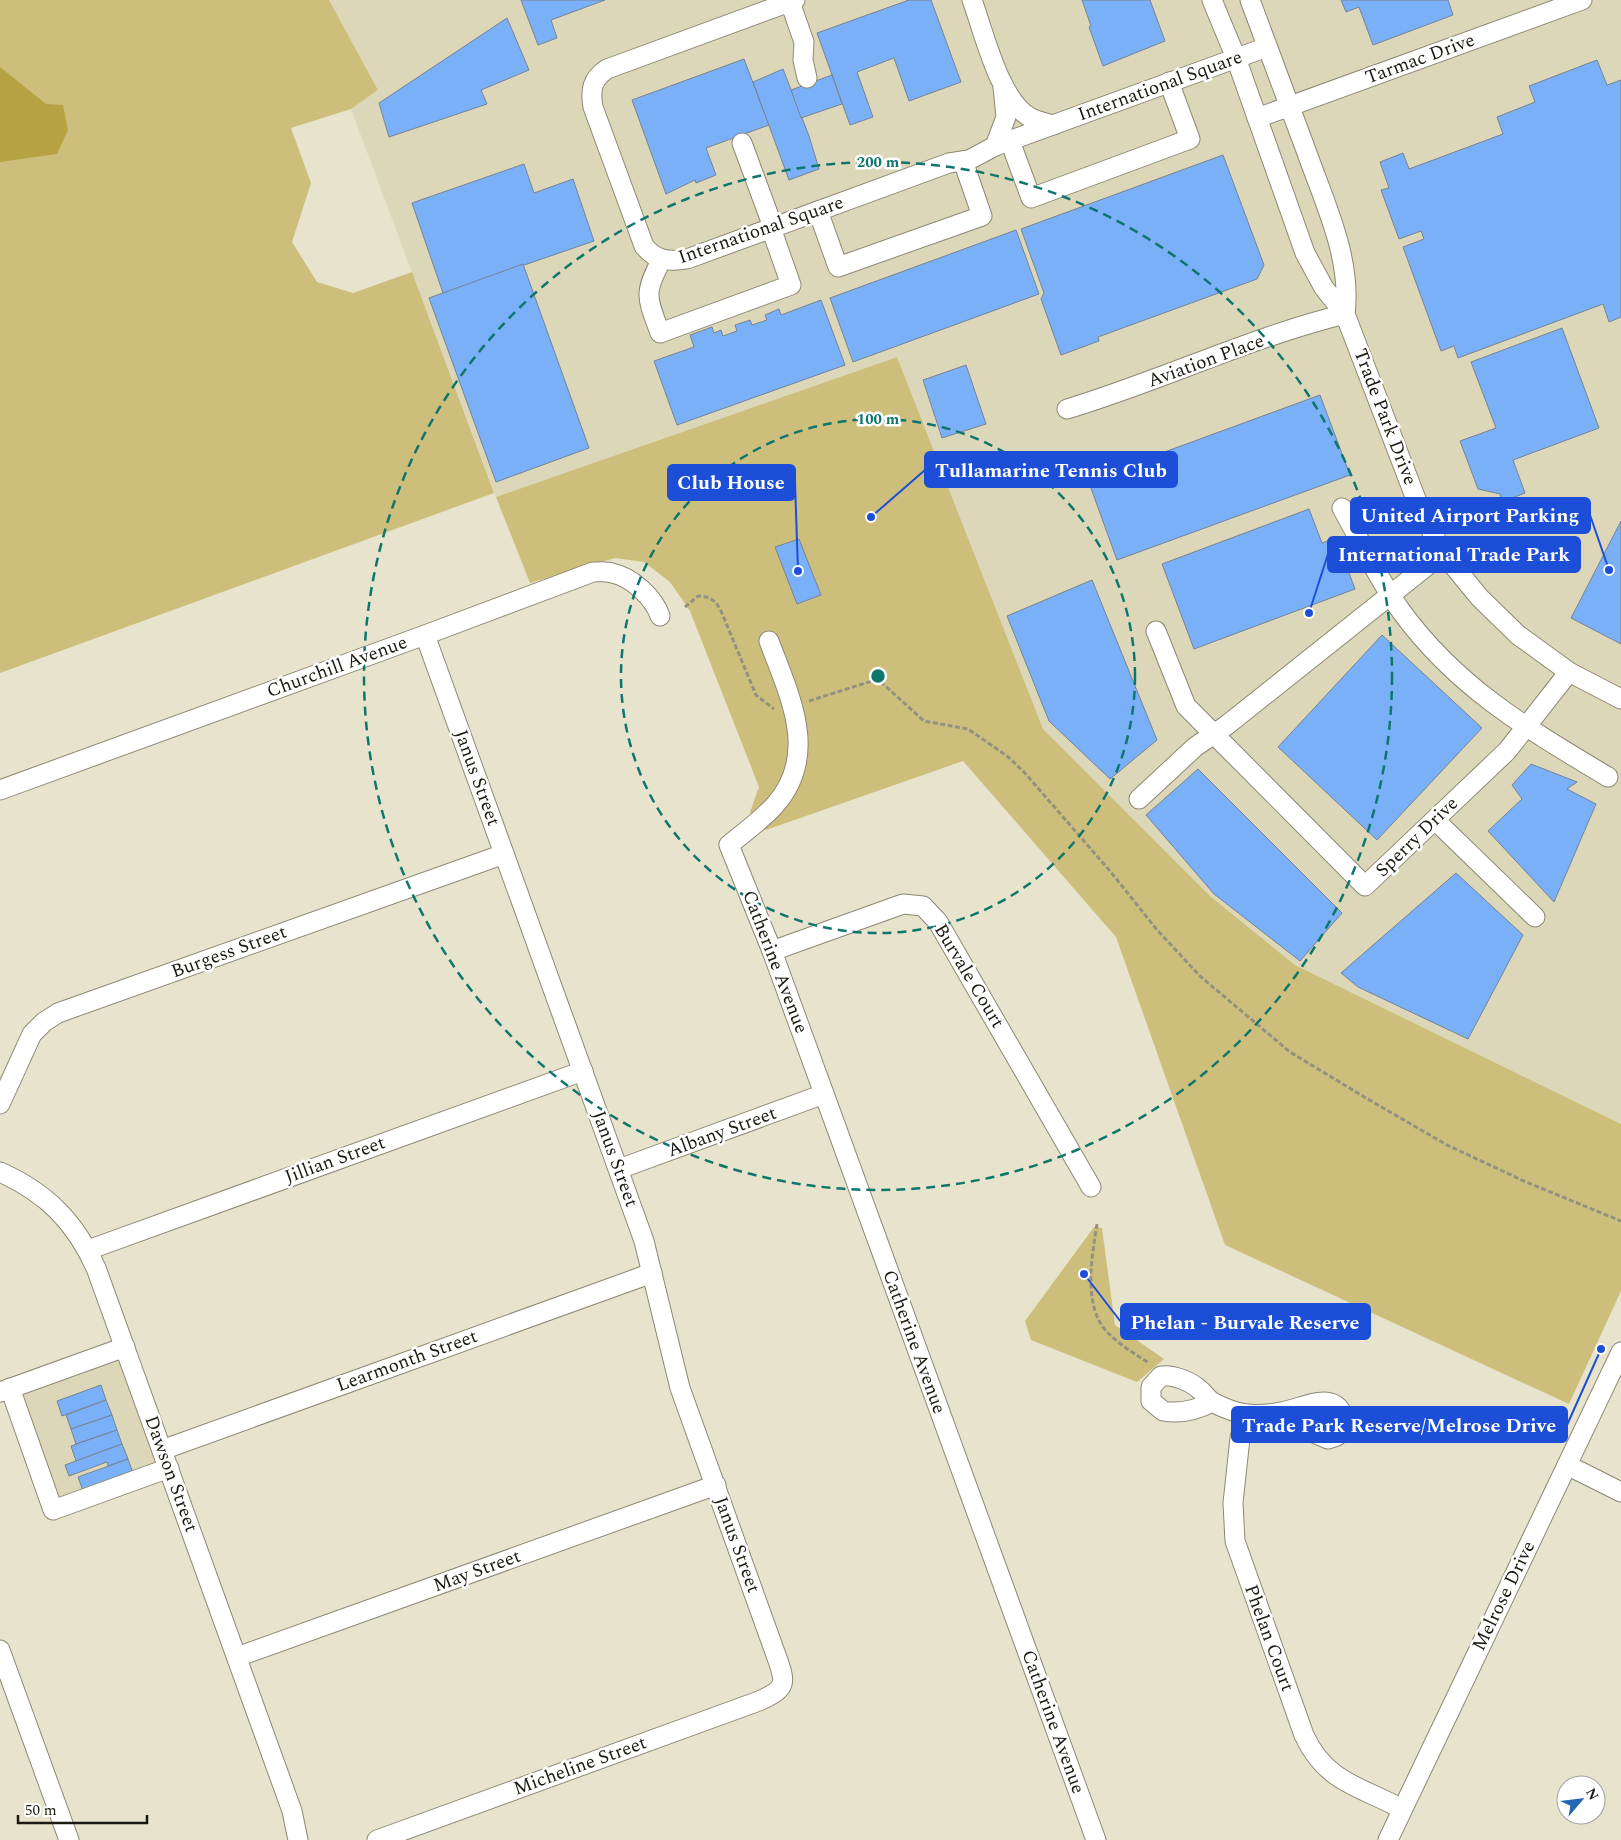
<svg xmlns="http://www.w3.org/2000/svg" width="1621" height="1840" font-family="Spectral,serif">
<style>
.built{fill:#ddd7b9}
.green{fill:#cdbf7b}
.water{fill:#b7a344}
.building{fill:#7ab0f7;stroke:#768394}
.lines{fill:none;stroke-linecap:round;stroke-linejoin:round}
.minor-casing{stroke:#8c8873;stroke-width:21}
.path{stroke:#949180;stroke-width:3;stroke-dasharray:5 2.5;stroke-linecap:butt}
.minor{stroke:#fff;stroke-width:19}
.ring{fill:none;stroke:#0f766e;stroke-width:2.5;stroke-dasharray:9 6}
.labels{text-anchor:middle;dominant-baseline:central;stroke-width:5;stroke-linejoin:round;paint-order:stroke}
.street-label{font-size:19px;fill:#1a1911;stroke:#fff}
.centre{fill:#0f766e;stroke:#fff;stroke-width:2.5}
.ring-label{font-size:15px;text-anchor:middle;font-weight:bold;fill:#0f766e;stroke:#fff;stroke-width:5;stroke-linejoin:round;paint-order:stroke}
.leader{fill:none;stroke:#1d4ed8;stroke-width:2}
.callout-dot{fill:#1d4ed8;stroke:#fff;stroke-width:2}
.callout{fill:#1d4ed8;stroke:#1d4ed8;stroke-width:2}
.callout-label{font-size:20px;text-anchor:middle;font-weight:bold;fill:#fff}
</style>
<rect width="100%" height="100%" fill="#e7e3cc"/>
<g class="built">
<polygon points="329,0 1621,0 1621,1124 1295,965 1210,896 1043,729 897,357 496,497 351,109 378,90"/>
<polygon points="119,1359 165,1478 51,1520 13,1399"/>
</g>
<g class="green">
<polygon points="0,0 329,0 378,90 351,109 291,128 311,183 292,242 317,282 353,293 412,272 494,493 0,673"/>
<polygon points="897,357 1043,729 1210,896 1295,965 1621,1124 1621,1291 1569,1404 1225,1245 1116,937 963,761 766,830 750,812 759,787 690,611 670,582 644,562 615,558 530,583 496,497"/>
<polygon points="1094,1227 1102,1228 1115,1325 1164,1359 1137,1382 1031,1340 1025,1321"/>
</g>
<polygon class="water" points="0,67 46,104 63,105 68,130 57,154 0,162"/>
<g class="building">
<polygon points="521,0 605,0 551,20 557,38 538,45"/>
<polygon points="909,0 931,0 961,82 909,101 894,58 857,72 873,117 850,125 817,33"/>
<polygon points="1082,0 1150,0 1165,41 1103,66 1089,27 1091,26"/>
<polygon points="1341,0 1448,0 1453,15 1373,45 1359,7 1346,12"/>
<polygon points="507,18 529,70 481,90 487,104 389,137 379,103"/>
<polygon points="744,59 769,125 706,148 716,175 696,183 695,180 666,194 632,100"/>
<polygon points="1597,60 1607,85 1621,80 1621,317 1609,322 1603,304 1458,358 1454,346 1441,351 1403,247 1424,239 1421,231 1399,239 1381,190 1389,188 1380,162 1403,153 1409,169 1503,134 1497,117 1535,102 1529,86"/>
<polygon points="783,69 809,136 819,169 789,180 753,82"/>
<polygon points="832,75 842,104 801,118 791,90"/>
<polygon points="1223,155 1264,265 1257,279 1098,337 1099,341 1061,355 1041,299 1044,293 1021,229"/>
<polygon points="524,164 534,193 573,179 594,241 443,293 412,203"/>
<polygon points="1016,230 1039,294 853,362 830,298"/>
<polygon points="523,264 589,448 496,482 429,298"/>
<polygon points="821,300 845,365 677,425 654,361 694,347 690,335 712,327 714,333 721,330 723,336 737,331 735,325 750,320 752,325 767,320 765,315 779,309 781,315"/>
<polygon points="1562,328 1599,428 1513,460 1525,493 1502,502 1500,494 1478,489 1460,441 1496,428 1471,362"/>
<polygon points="966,365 986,424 942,438 923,380"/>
<polygon points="1320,395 1350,475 1117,560 1088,480"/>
<polygon points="1309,509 1322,543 1336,538 1355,589 1194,649 1162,564"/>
<polygon points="1621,521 1621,644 1571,618"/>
<polygon points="799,539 821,595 797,604 775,547"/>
<polygon points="1092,580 1157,740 1110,779 1049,721 1007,616"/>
<polygon points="1382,635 1482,728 1377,840 1278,747"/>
<polygon points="1531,764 1577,782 1567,789 1596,804 1554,902 1488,831 1522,799 1512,785"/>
<polygon points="1198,769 1342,913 1300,961 1214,894 1146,815"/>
<polygon points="1456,873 1523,935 1468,1039 1358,987 1341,973"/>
<polygon points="101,1385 106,1400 62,1416 57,1401"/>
<polygon points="106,1400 112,1415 71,1429 66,1415"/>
<polygon points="112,1415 117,1430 76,1444 71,1429"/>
<polygon points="117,1430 122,1444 76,1461 71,1446"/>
<polygon points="122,1444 128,1459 108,1466 107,1462 69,1476 65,1465"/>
<polygon points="128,1459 133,1473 83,1491 78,1477"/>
</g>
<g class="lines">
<g class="minor-casing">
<g id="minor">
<path d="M795,0L607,69C592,79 590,90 593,107L644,246C656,261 669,262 687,259L949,163L969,160L995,146L1267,47"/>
<path d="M972,0C984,32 999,101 1031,118C1037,121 1046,123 1053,125"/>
<polyline points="1212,0 1236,58 1305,253 1324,288 1345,314 1419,507 1443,553 1480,598 1518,635 1569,672 1621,699"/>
<path d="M1250,0C1269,51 1288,102 1307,153C1325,204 1352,259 1345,314"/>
<polyline points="790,2 804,42 803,60 807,78"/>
<polyline points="1257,118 1582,0"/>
<polyline points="1010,141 1031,198 1190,139 1169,82"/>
<polyline points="742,143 773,227"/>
<polyline points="995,146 1006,117 1003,87"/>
<polyline points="818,211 838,267 982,216 963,161"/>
<path d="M662,259C643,294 647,297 660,333L791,285L771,228"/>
<path d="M1067,409C1160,381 1251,337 1345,314"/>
<path d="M1342,508C1361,542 1378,579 1401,611C1457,688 1528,729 1608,777"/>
<polyline points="1156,631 1186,706 1365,886 1507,751 1569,672"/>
<path d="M769,641C789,695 820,754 775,805C762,820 744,832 729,845L772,951L1096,1840"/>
<path d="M0,790L425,635L593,572C599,572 606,571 612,573C632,577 654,598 660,616"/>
<polyline points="1139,799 1195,747 1227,725 1443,553"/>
<polyline points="1435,820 1535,917"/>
<polyline points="772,951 903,904 923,906 938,922 1091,1187"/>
<polyline points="0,1104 32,1034 44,1022 58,1013 504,854"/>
<polyline points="619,1169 824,1094"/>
<path d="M0,1172C47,1193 75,1222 96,1268L292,1811L298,1840"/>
<polyline points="88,1250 583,1071"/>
<polyline points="10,1388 53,1510 169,1468"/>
<polyline points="0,1392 125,1347"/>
<path d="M1212,1402C1197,1410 1180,1414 1163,1411L1151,1401V1387L1161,1376C1173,1374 1192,1382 1200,1390C1205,1394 1208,1400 1214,1403C1222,1407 1237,1413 1246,1414C1257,1415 1271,1414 1281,1412C1303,1409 1337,1386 1345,1422L1337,1436L1328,1439L1305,1429L1283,1412"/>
<path d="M1246,1414L1240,1438L1233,1503L1235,1541L1304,1735C1326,1783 1360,1786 1402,1809"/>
<polyline points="162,1450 652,1273"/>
<polyline points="1567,1465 1621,1492"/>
<polyline points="0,1650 69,1840"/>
<polyline points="237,1657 716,1485"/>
<path d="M377,1840L759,1701C788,1688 786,1683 776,1655L680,1388L644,1241L425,635"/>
<polyline points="1388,1840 1621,1352"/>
</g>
</g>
<g class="path">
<path d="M685,607L698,596C710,596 716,601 721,611L756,695L774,709"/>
<polyline points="809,701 875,680 882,683 924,721 968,729 1007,756 1024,772 1110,871 1158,931 1201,977 1290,1052 1366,1098 1447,1145 1526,1182 1621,1221"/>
<path d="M1097,1224C1092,1256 1082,1307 1108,1333C1120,1345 1135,1354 1149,1363"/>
</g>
<use href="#minor" class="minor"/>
</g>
<g class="ring">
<circle cx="878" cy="676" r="257"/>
<circle cx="878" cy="676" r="514"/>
</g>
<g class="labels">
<g class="street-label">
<text transform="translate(1420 59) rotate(-20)">Tarmac Drive</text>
<text transform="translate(1160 86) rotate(-20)">International Square</text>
<text transform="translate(761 230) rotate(-19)">International Square</text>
<text transform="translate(1206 361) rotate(-20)">Aviation Place</text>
<text transform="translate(1385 417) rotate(69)">Trade Park Drive</text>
<text transform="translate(337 667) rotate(-20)">Churchill Avenue</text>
<text transform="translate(477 778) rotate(70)">Janus Street</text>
<text transform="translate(1417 837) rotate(-44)">Sperry Drive</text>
<text transform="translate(229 952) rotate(-20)">Burgess Street</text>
<text transform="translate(775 962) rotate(69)">Catherine Avenue</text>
<text transform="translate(969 976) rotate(59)">Burvale Court</text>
<text transform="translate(722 1132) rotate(-20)">Albany Street</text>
<text transform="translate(615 1159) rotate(70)">Janus Street</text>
<text transform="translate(335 1160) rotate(-20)">Jillian Street</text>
<text transform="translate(914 1342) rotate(70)">Catherine Avenue</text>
<text transform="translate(407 1361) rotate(-20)">Learmonth Street</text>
<text transform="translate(171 1474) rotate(70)">Dawson Street</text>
<text transform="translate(737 1545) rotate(70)">Janus Street</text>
<text transform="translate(477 1571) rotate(-20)">May Street</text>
<text transform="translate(1504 1596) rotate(-64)">Melrose Drive</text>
<text transform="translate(1269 1638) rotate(70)">Phelan Court</text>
<text transform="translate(1053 1722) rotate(70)">Catherine Avenue</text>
<text transform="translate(580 1766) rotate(-20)">Micheline Street</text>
</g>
</g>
<circle cx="878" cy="676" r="8" class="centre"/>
<g class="ring-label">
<text x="878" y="167">200 m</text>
<text x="878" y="424">100 m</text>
</g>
<path class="leader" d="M871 517L925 470M798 571L795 482M1609 570L1590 515M1309 613L1328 554M1084 1274L1121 1322M1601 1349L1567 1425"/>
<g class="callout-dot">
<circle cx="871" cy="517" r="5"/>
<circle cx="798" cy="571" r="5"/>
<circle cx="1609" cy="570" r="5"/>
<circle cx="1309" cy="613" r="5"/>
<circle cx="1084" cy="1274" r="5"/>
<circle cx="1601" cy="1349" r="5"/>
</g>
<g class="callout">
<rect x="925" y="452" width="252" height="35" rx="5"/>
<rect x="668" y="465" width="127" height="35" rx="5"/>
<rect x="1351" y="498" width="239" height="35" rx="5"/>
<rect x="1328" y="537" width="252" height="35" rx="5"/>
<rect x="1121" y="1304" width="249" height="35" rx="5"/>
<rect x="1232" y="1407" width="335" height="35" rx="5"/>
</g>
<g class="callout-label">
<text x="1051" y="477">Tullamarine Tennis Club</text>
<text x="731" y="489">Club House</text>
<text x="1470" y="522">United Airport Parking</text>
<text x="1454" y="561">International Trade Park</text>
<text x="1245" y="1329">Phelan - Burvale Reserve</text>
<text x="1399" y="1432">Trade Park Reserve/Melrose Drive</text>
</g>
<g transform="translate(1581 1800) rotate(62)"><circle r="24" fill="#ffffff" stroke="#a3a3a0"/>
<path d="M0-4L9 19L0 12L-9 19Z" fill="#2266b6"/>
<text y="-8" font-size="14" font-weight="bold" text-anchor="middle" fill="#1a1911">N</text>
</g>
<path d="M18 1815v8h129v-8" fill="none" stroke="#1a1911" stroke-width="2.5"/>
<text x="25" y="1815" font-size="15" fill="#1a1911" stroke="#ffffff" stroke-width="4" paint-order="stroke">50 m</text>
</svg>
